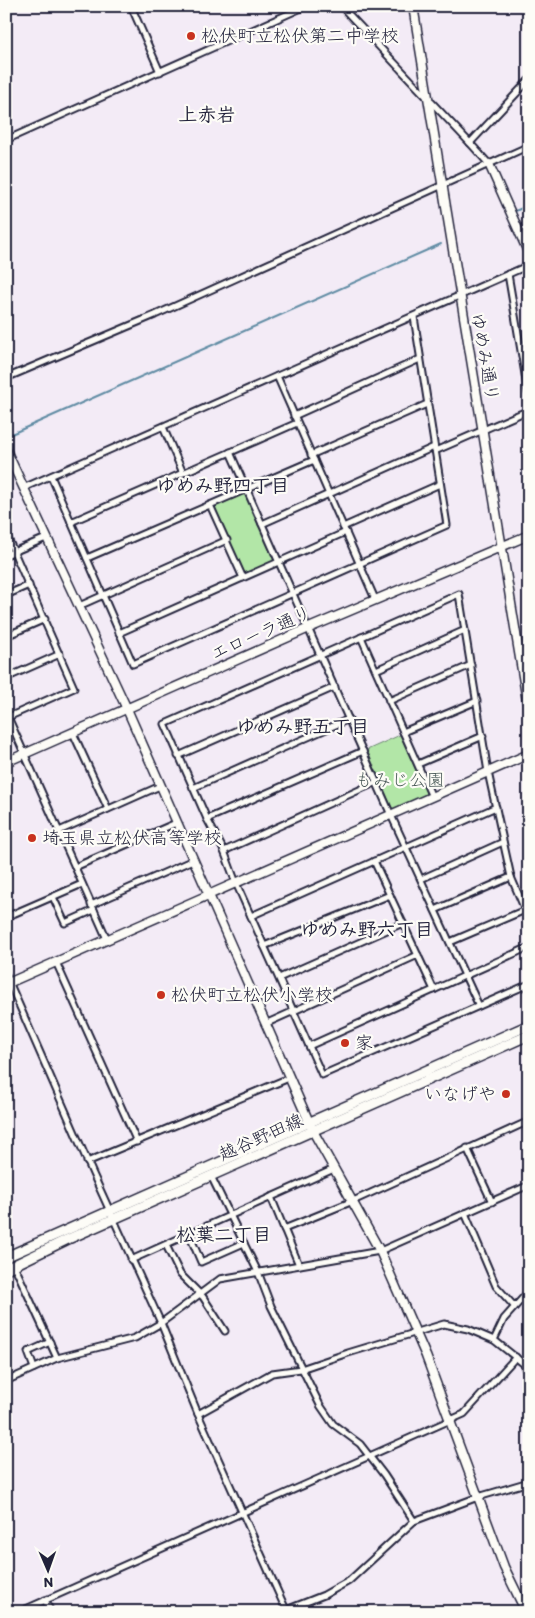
<svg xmlns="http://www.w3.org/2000/svg" width="535" height="1618" font-family="Itim,'Klee One',sans-serif">
<style>
.green{fill:#b2e6a7;stroke:#6a8471}
.lines{fill:none;stroke-linecap:round;stroke-linejoin:round}
.stream{stroke:#5f8ba3;stroke-width:2}
.street-casing{stroke:#22223b;stroke-width:9}
.secondary-casing{stroke:#22223b;stroke-width:11}
.primary-casing{stroke:#22223b;stroke-width:12}
.street{stroke:#fdfcf7;stroke-width:5}
.secondary{stroke:#fdfcf7;stroke-width:8}
.primary{stroke:#fdfcf7;stroke-width:9}
.poi-dot{fill:#c8321e;stroke:#fdfcf7;stroke-width:2}
.labels{text-anchor:middle;dominant-baseline:central;stroke-width:4.5;stroke-linejoin:round;paint-order:stroke}
.poi-label{font-size:18px;fill:#22223b;stroke:#fdfcf7;text-anchor:start}
.street-label{font-size:18px;fill:#22223b;stroke:#fdfcf7}
.park-label{font-size:18px;fill:#4d5d5b;stroke:#fdfcf7}
.neighbourhood-label{font-size:19px;font-weight:bold;fill:#22223b;stroke:#fdfcf7}
</style>
<rect width="100%" height="100%" fill="#f3ebf6"/>
<filter id="ink" filterUnits="userSpaceOnUse"><feTurbulence type="fractalNoise" baseFrequency=".02" numOctaves="2"/><feDisplacementMap in="SourceGraphic" scale="10" xChannelSelector="R" yChannelSelector="G"/><feConvolveMatrix kernelMatrix="1 2 1 2 8 2 1 2 1" color-interpolation-filters="sRGB"/></filter>
<g filter="url(#ink)">
<g class="green">
<polygon points="245,493 276,560 245,574 214,507"/>
<polygon points="400,735 426,792 424,796 396,809 392,808 367,750"/>
</g>
<g class="lines">
<g class="stream">
<polyline points="513,212 529,205"/>
<polyline points="9,435 441,244"/>
</g>
<g class="street-casing">
<g id="street">
<polyline points="131,6 160,72"/>
<polyline points="341,6 470,143 489,164"/>
<polyline points="6,140 306,6"/>
<polyline points="470,143 529,80"/>
<polyline points="508,274 529,398"/>
<polyline points="277,376 375,599"/>
<polyline points="6,378 155,315 529,146"/>
<polyline points="294,416 420,359"/>
<polyline points="163,427 183,473"/>
<polyline points="435,451 529,410"/>
<polyline points="230,452 391,815 479,1006"/>
<polyline points="311,455 427,404"/>
<polyline points="51,476 133,664 447,525 414,317"/>
<polyline points="23,488 529,265"/>
<polyline points="210,505 243,578"/>
<polyline points="71,522 297,423"/>
<polyline points="262,524 434,447"/>
<polyline points="343,527 440,484"/>
<polyline points="6,534 74,688 6,718"/>
<polyline points="6,555 46,538"/>
<polyline points="87,558 314,460"/>
<polyline points="6,595 29,585"/>
<polyline points="79,606 227,540"/>
<polyline points="119,633 346,532"/>
<polyline points="6,636 45,619"/>
<polyline points="361,637 432,797"/>
<polyline points="376,670 465,630"/>
<polyline points="6,678 60,654"/>
<polyline points="389,701 471,665"/>
<polyline points="8,717 107,939"/>
<polyline points="403,732 477,701"/>
<polyline points="73,733 108,809"/>
<polyline points="178,756 335,687"/>
<polyline points="418,764 483,736"/>
<polyline points="193,788 349,719"/>
<polyline points="207,819 363,751"/>
<polyline points="59,831 160,786"/>
<polyline points="224,851 377,782"/>
<polyline points="374,861 434,990"/>
<polyline points="75,867 176,823"/>
<polyline points="421,879 503,842"/>
<polyline points="53,897 65,923 94,910"/>
<polyline points="91,905 193,860"/>
<polyline points="435,910 511,877"/>
<polyline points="251,916 496,807"/>
<polyline points="6,917 82,884"/>
<polyline points="529,919 511,877 488,772 459,594 165,724 207,819 224,851 236,883 322,1075 529,984"/>
<polyline points="450,942 525,910"/>
<polyline points="264,946 390,895"/>
<polyline points="56,962 137,1142"/>
<polyline points="6,975 93,1174 161,1323 198,1414 287,1612"/>
<polyline points="279,978 403,923"/>
<polyline points="265,1024 418,955"/>
<polyline points="309,1046 529,947"/>
<polyline points="467,1148 492,1202"/>
<polyline points="87,1162 289,1078"/>
<polyline points="211,1176 258,1272 271,1306 320,1405 333,1424 360,1444 384,1475 414,1521"/>
<polyline points="271,1197 299,1265"/>
<polyline points="465,1213 496,1286 514,1306"/>
<polyline points="284,1229 353,1201 529,1121"/>
<polyline points="189,1234 201,1262 244,1243"/>
<polyline points="166,1245 180,1274 203,1297 225,1331"/>
<polyline points="131,1260 334,1169"/>
<polyline points="14,1265 57,1358"/>
<polyline points="494,1340 504,1319 529,1291"/>
<polyline points="34,1368 28,1352 50,1342"/>
<polyline points="6,1381 57,1358 135,1338 161,1323 220,1279 380,1251 529,1185"/>
<polyline points="198,1414 272,1373 301,1369 348,1353 444,1324 468,1329 494,1340 524,1364 529,1385"/>
<polyline points="45,1600 51,1612"/>
<polyline points="19,1612 464,1414 516,1357"/>
<polyline points="281,1612 324,1595 349,1581 414,1521 478,1497 529,1482"/>
</g>
</g>
<g class="secondary-casing">
<g id="secondary">
<polyline points="413,6 529,713"/>
<polyline points="489,164 529,254"/>
<polyline points="6,450 127,709 313,1131 380,1251 426,1356 504,1567 526,1612"/>
<polyline points="6,762 309,628 529,535"/>
<polyline points="6,984 529,754"/>
</g>
</g>
<g class="primary-casing">
<g id="primary">
<polyline points="6,1257 529,1025"/>
<polyline points="6,1269 66,1240 529,1035"/>
</g>
</g>
<use href="#street" class="street"/>
<use href="#secondary" class="secondary"/>
<use href="#primary" class="primary"/>
</g>
</g>
<g class="poi-dot">
<circle cx="191" cy="36" r="5"/>
<circle cx="32" cy="838" r="5"/>
<circle cx="161" cy="995" r="5"/>
<circle cx="345" cy="1043" r="5"/>
<circle cx="506" cy="1094" r="5"/>
</g>
<g class="labels">
<g class="poi-label">
<text x="201" y="36">松伏町立松伏第二中学校</text>
<text x="42" y="838">埼玉県立松伏高等学校</text>
<text x="171" y="995">松伏町立松伏小学校</text>
<text x="355" y="1043">家</text>
<text x="496" y="1094" text-anchor="end">いなげや</text>
</g>
<g class="street-label">
<text transform="translate(485 357) rotate(80)">ゆめみ通り</text>
<text transform="translate(261 633) rotate(-24)">エローラ通り</text>
<text transform="translate(261 1137) rotate(-24)">越谷野田線</text>
</g>
<g class="park-label">
<text x="400" y="780">もみじ公園</text>
</g>
<g class="neighbourhood-label">
<text x="207" y="114">上赤岩</text>
<text x="223" y="485">ゆめみ野四丁目</text>
<text x="303" y="726">ゆめみ野五丁目</text>
<text x="367" y="929">ゆめみ野六丁目</text>
<text x="224" y="1234">松葉二丁目</text>
</g>
</g>
<rect width="535" height="1618" fill="none" stroke="#fdfcf7" stroke-width="25"/>
<rect x="12" y="12" width="510" height="1593" fill="none" stroke="#22223b" stroke-width="2" filter="url(#ink)"/>
<g transform="translate(48 1570) rotate(178)" stroke="#fdfcf7" stroke-width="4" paint-order="stroke">
<path d="M0-4L9 19L0 12L-9 19Z" fill="#22223b"/>
<text y="-8" font-size="14" font-weight="bold" text-anchor="middle" fill="#22223b">N</text>
</g>
</svg>
